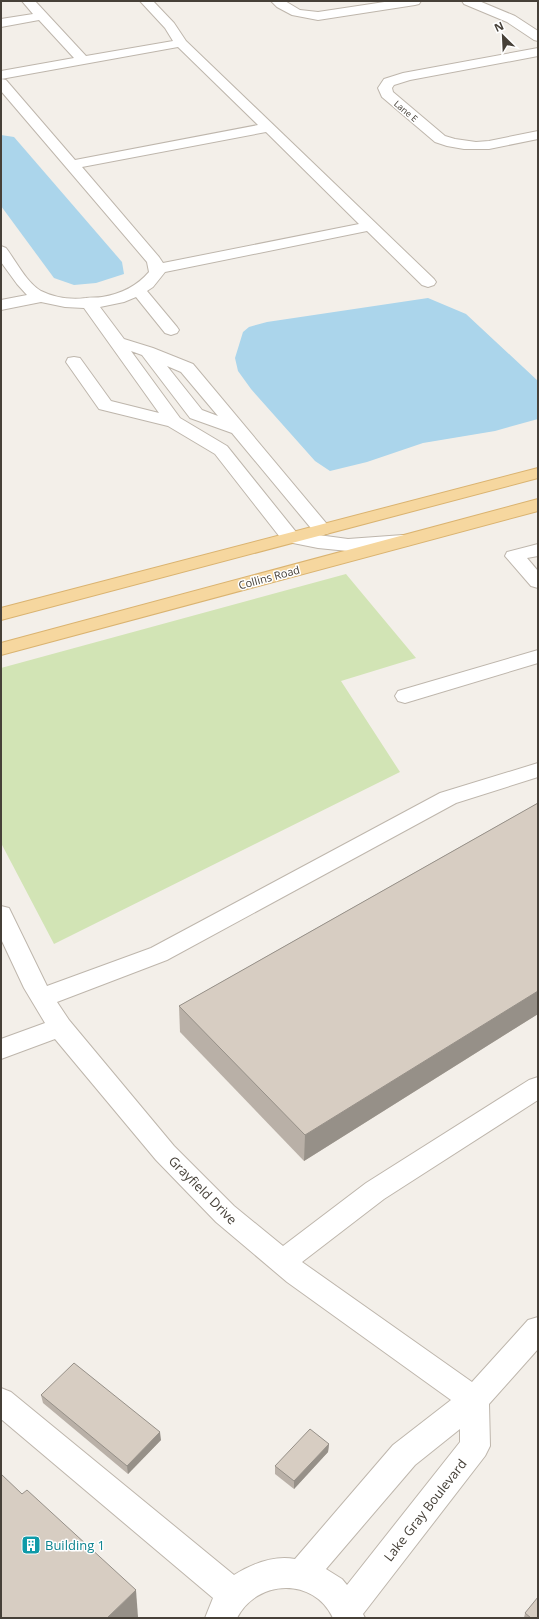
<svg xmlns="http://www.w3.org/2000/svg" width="539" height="1619" font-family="'Open Sans',sans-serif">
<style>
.green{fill:#d2e4b5}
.water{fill:#abd5eb}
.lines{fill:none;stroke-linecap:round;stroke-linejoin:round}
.minor-casing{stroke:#beb6ac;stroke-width:2}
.major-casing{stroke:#dab370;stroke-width:2}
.minor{fill:#fff;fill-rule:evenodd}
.major{fill:#f6d79f;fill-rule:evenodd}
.wall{fill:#b9b0a7}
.shaded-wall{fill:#969088}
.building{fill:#d7cdc2;stroke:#969088}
.labels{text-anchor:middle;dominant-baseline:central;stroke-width:3;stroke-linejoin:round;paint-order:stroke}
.far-street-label{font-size:9px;fill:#464038;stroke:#fff}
.street-label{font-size:11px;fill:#464038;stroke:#fff}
.near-street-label{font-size:13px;fill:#464038;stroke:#fff}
.near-culture-label{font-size:13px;fill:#0d838f;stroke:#fff;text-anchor:start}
</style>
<rect width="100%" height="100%" fill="#f3efe9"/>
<polygon class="green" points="346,574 416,658 341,681 400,772 54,944 1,843 1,668"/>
<g class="water">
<polygon points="1,135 14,137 122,262 124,274 96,283 74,285 54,278 1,206"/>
<polygon points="428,298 466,314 538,381 538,419 495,431 423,443 367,462 330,471 315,461 251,389 238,371 235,358 243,332 249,327 267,322"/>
</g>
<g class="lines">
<g class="minor-casing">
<g id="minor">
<path d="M22,1H35L86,56L173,41L165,28L140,1H153L174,23L186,41L434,279L436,282L434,285L428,287L422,285L367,231L165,272L153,287L147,291L177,327L179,330L177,333L171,335L165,333L136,297L124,302L100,307L124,339L153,348L193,364L331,529L329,533L322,535L315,533L232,433L190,418L142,355L131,351L180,418L227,446L296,532L348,539L403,535L410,537L412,541L410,545L348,551L318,548L283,541L215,454L168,426L99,409L66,362L68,358L74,357L80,358L111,401L159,413L84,308L65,307L41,302L1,310V300L27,295L17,284L1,262V246L6,248C16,261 26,282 41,291C55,298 72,300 86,298C91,297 97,298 102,297C121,294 137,286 149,272L147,262L1,91V79L6,80L75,160L258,125L178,47L1,79V71L74,58L39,20L1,27V19L33,14ZM266,132L359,224L163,263L159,257L82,167ZM167,366L181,372L218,416L202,410Z"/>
<polygon points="271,1 285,1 300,10 318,12 391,1 421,1 419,4 415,5 318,20 292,15 277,7"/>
<polygon points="462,1 479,1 515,16 538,31 538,41 534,40 507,22 464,4"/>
<polygon points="538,48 538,56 410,80 394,85 392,88 393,92 445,136 455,139 476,142 489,141 538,131 538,139 489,149 464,149 447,146 435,142 382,97 378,88 384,79 403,73"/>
<polygon points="538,544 538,556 527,558 538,571 538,588 531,586 505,556 507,552"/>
<polygon points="538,650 538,663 405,703 398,701 395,696 398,691"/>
<path d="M538,763V777L456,803L167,960L57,1002L69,1020L174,1146L234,1206L283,1246L366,1183L529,1080L538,1077V1100L384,1199L302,1262L472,1382L528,1320L538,1317V1349L489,1404L490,1446L485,1456L363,1614L365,1618H333C314,1577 257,1579 237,1618H205L213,1598L1,1419V1388L11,1392L234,1575C252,1564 273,1555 295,1559L393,1445L451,1400L287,1282L216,1222L156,1160L55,1039L1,1059V1039L45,1023L24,988L1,939V906L9,908L47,986L151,948L440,793ZM460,1429V1442L347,1585L342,1579L326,1569L415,1465Z"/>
</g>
</g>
<g class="major-casing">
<g id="major">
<polygon points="538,468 538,478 1,620 1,608"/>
<polygon points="538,499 538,511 1,655 1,643"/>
</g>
</g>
<use href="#minor" class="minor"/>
<use href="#major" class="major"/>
</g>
<g class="wall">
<polygon points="538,803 538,1014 304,1161 180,1032 179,1006"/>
<polygon points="41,1395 161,1440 128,1474 43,1403"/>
<polygon points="329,1444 328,1452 294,1489 275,1474 275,1466"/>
<polygon points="525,1613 538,1618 524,1618"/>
</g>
<g class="shaded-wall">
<polygon points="538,991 538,1014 304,1161 305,1135"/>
<polygon points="160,1432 161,1440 128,1474 127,1466"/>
<polygon points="329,1444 328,1452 294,1489 294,1481"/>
<polygon points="136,1590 138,1617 137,1618 107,1618"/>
</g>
<g class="building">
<polygon points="538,803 538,991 305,1135 179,1006"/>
<polygon points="74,1363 160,1432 127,1466 41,1395"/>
<polygon points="310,1429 329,1444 294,1481 275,1466"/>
<polygon points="1,1474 22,1494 27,1490 136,1590 107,1618 1,1618"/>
<polygon points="538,1597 538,1618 531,1618 525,1613"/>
</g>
<defs>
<g id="building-square" transform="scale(1)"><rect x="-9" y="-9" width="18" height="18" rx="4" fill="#0f9aa8" stroke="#fff"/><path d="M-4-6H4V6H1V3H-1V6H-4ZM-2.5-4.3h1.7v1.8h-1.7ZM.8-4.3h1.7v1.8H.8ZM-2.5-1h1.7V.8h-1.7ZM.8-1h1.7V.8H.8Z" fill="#fff"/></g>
</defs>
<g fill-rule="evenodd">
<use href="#building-square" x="31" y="1545"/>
</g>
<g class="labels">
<g class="far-street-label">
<text transform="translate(406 111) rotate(40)">Lane E</text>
</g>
<g class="street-label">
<text transform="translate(269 577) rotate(-15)">Collins Road</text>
</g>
<g class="near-street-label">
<text transform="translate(203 1190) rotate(45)">Grayfield Drive</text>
<text transform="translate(425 1510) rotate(-52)">Lake Gray Boulevard</text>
</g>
<g class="near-culture-label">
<text x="45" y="1545">Building 1</text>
</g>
</g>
<rect width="539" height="1619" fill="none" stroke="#464038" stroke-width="4"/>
<g transform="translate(503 36) rotate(336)" stroke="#ffffff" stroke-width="3" paint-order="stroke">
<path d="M0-3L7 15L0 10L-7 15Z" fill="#464038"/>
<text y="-6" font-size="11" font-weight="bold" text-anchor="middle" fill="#464038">N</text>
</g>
</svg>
